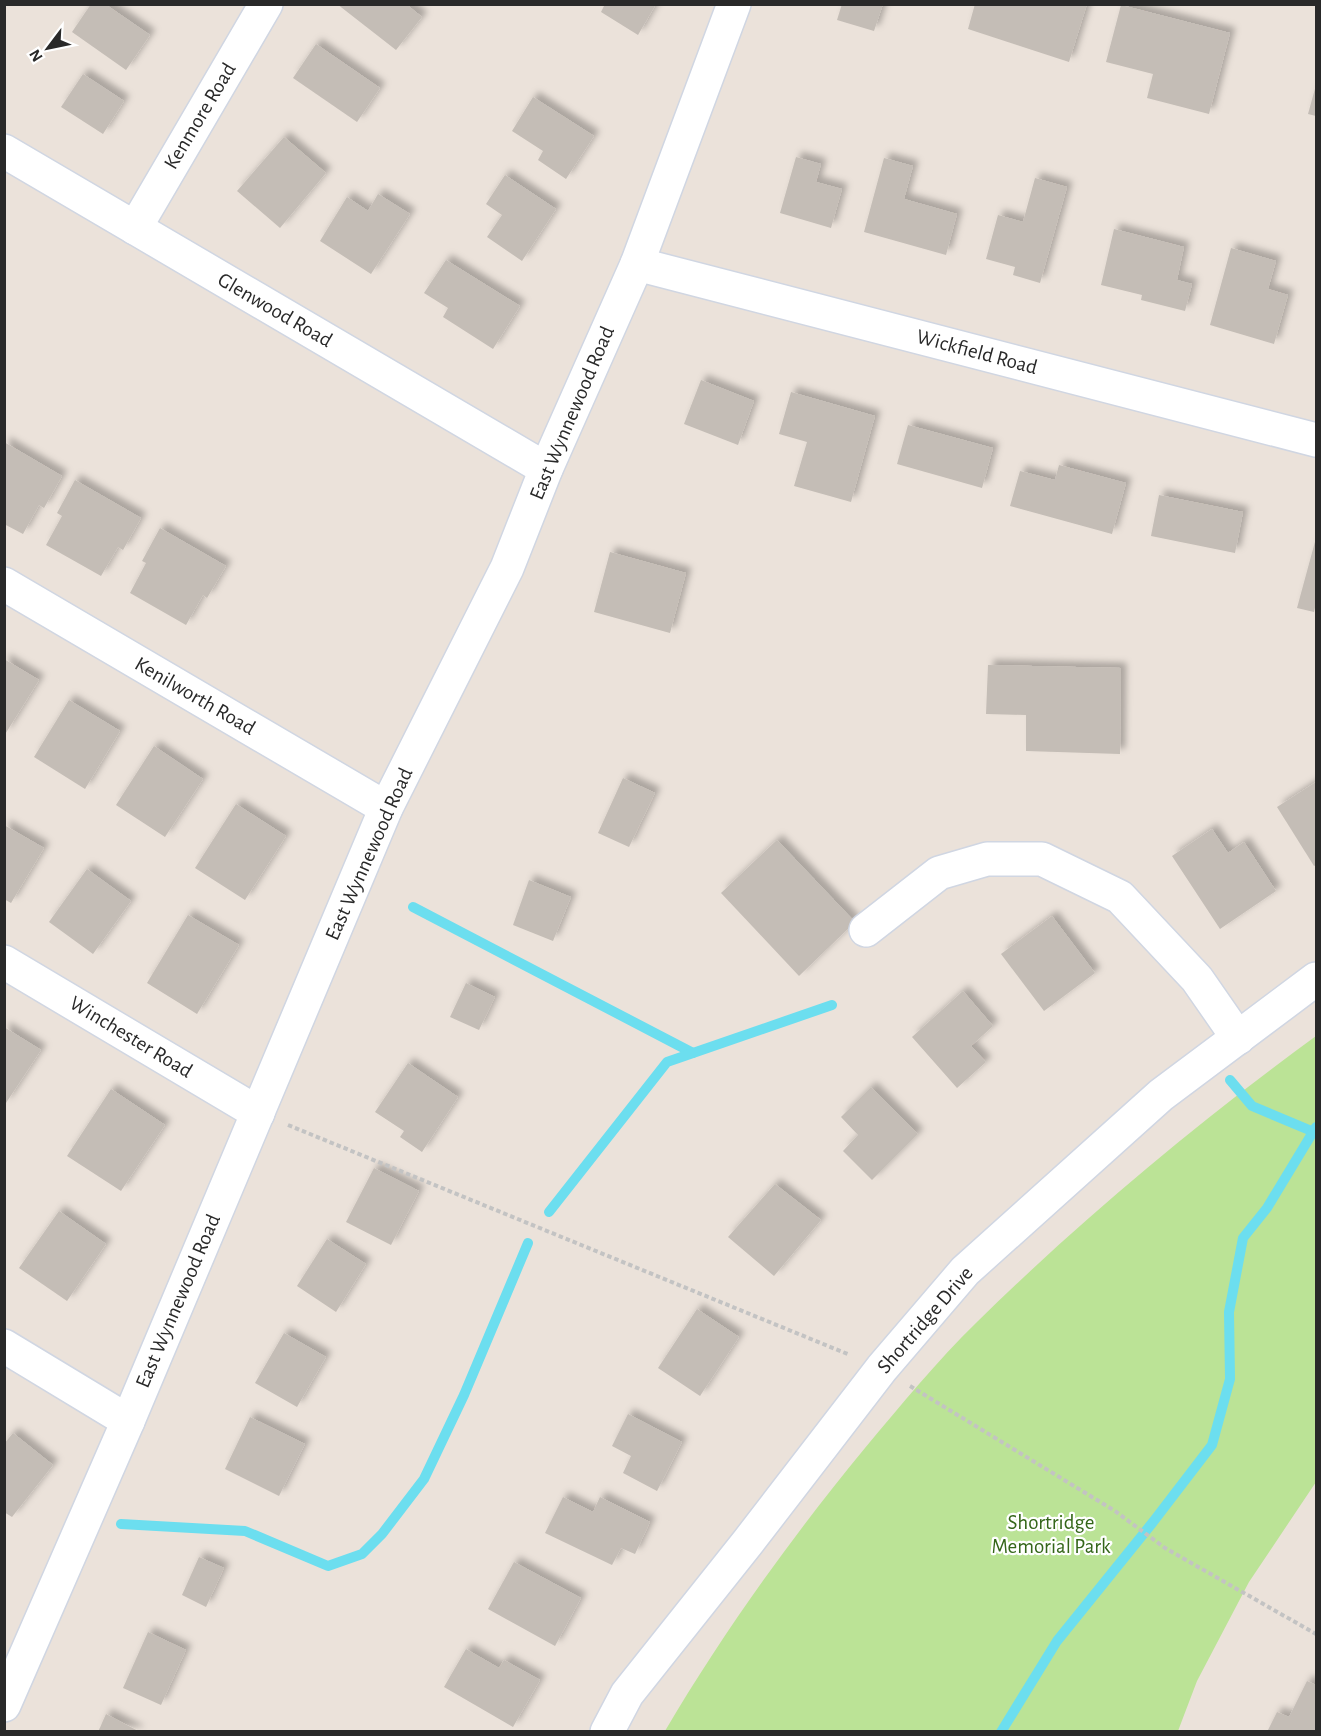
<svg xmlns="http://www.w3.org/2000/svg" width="1321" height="1736" font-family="'Alegreya Sans',sans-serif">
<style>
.green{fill:#bbe396}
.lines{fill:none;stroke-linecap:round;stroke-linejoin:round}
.stream{stroke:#6cdeef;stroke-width:10}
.building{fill:#c4bdb6;filter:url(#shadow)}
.minor-casing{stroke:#d0d6e2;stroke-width:36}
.path{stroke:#c3c3c3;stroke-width:4;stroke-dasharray:4.5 3;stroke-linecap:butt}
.minor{stroke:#fff;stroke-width:33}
.labels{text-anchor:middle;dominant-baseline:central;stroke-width:4.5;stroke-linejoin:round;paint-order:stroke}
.street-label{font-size:21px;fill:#292929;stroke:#fff}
.park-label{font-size:21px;fill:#346619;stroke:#fff}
</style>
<defs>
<filter id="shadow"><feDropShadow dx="5.5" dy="-5.5" stdDeviation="3" flood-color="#0004"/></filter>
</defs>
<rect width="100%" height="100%" fill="#ebe2da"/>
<path class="green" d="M1316,1036V1482L1249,1582L1197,1681L1178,1731H665C724,1631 791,1538 865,1448C901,1405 937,1361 977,1322C1084,1217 1196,1124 1316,1036Z"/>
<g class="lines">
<g class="stream">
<polyline points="413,907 693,1053"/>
<polyline points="1230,1080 1252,1106 1314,1132"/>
<polyline points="549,1212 667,1062 832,1005"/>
<polyline points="121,1524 245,1531 328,1566 362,1554 382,1534 424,1479 464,1395 528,1243"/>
<polyline points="1001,1732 1057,1641 1153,1522 1212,1445 1230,1379 1229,1312 1243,1238 1267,1208 1316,1127"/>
</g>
</g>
<g class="building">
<polygon points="91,4 105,4 150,35 126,70 72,32"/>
<polygon points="337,4 406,4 422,17 396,50"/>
<polygon points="605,4 656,4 638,35 601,12"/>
<polygon points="842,4 883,4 874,31 837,20"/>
<polygon points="975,4 1058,4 1067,7 1068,4 1087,4 1069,62 968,29"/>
<polygon points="1121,5 1230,33 1209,114 1147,98 1153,74 1106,62"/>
<polygon points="316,44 380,88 357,122 293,78"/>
<polygon points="83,74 124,101 103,134 61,107"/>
<polygon points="1316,85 1316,116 1308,114"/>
<polygon points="533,97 594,136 566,179 538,160 543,151 512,131"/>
<polygon points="284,137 326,173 280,228 237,191"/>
<polygon points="796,157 821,164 816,182 842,189 831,228 780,213"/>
<polygon points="884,158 913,166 904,199 957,214 946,255 864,232"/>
<polygon points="505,175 556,209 522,261 487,237 502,215 486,204"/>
<polygon points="1035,178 1067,187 1040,283 1013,275 1015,267 986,259 998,215 1023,222"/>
<polygon points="378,194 410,214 371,274 320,241 347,197 368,211"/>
<polygon points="1114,229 1184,247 1177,280 1192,284 1185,311 1141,300 1142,295 1101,285"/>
<polygon points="1231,248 1276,261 1268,289 1288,295 1274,344 1210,325"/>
<polygon points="446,260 520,306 493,349 443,317 448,308 424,293"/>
<polygon points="701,380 754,401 738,445 684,424"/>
<polygon points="791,392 875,416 851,502 794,486 807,442 779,434"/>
<polygon points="908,425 993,448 982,488 897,464"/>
<polygon points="4,442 62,476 44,508 39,505 23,534 4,524"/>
<polygon points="1059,465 1126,483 1112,534 1010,506 1020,471 1055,480"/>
<polygon points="75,480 141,518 123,550 118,547 101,576 46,545 62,516 57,513"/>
<polygon points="1159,495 1243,512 1235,553 1151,536"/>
<polygon points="160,528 226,566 207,598 203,595 186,625 130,593 146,563 142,561"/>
<polygon points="1316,538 1316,603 1314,612 1297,608"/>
<polygon points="610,552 686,573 670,633 594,612"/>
<polygon points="4,659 39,680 4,736"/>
<polygon points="988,665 1121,668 1120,754 1026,751 1026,715 986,714"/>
<polygon points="69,700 120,731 85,789 34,757"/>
<polygon points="154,746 203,779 165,837 116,805"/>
<polygon points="623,778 655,793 629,847 598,833"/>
<polygon points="1316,782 1316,865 1314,866 1277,807"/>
<polygon points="236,804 286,836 245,900 195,868"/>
<polygon points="4,825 44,848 11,903 4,899"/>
<polygon points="1212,829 1228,853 1244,842 1276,891 1220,929 1172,856"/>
<polygon points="777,840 855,922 799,976 721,893"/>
<polygon points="87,869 131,901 93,954 49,922"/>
<polygon points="529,880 571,897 553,941 513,925"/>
<polygon points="188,915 239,945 197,1014 147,983"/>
<polygon points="1052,916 1095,973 1044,1011 1001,954"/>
<polygon points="466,983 495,997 479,1030 450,1017"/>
<polygon points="963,991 993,1026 971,1046 986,1062 957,1088 912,1037"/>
<polygon points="4,1027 41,1050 4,1106"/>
<polygon points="408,1063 458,1097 422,1152 400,1137 404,1131 375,1112"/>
<polygon points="871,1087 918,1134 872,1180 843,1151 858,1135 841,1117"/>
<polygon points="111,1089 165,1125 121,1191 67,1156"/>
<polygon points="374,1168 419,1191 391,1245 346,1222"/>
<polygon points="775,1184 821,1220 774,1276 728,1237"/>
<polygon points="59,1211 106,1244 67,1301 19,1268"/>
<polygon points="327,1239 366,1264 336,1312 297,1286"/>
<polygon points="697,1309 739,1337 700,1396 658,1368"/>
<polygon points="284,1333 326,1357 297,1407 255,1383"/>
<polygon points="628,1414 682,1442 657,1491 623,1473 631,1456 612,1446"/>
<polygon points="250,1417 305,1444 279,1496 225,1469"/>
<polygon points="13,1433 53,1465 12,1517 4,1512 4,1444"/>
<polygon points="563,1497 593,1512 600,1497 650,1522 635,1554 621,1548 612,1565 545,1533"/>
<polygon points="199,1557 224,1568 206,1607 182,1595"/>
<polygon points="514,1562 581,1598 555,1646 488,1609"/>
<polygon points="148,1632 186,1650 161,1705 123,1688"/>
<polygon points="466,1649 499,1668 504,1660 540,1680 513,1727 444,1687"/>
<polygon points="1307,1681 1316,1685 1316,1732 1267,1732 1277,1712 1289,1717"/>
<polygon points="106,1714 140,1732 98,1732"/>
</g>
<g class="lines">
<g class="minor-casing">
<g id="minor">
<polyline points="4,151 546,469"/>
<polyline points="135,228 266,4"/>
<polyline points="637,264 1316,440"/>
<polyline points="4,584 386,808"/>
<polyline points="866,930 939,873 987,859 1042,859 1120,897 1197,979 1238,1038"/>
<polyline points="4,962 258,1113"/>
<polyline points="4,1346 128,1421"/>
<polyline points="4,1705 128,1421 386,808 507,568 546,469 637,264 734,4"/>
<polyline points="607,1732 627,1694 748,1542 882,1368 965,1271 1161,1095 1316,979"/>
</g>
</g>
<g class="path">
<polyline points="288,1125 850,1355"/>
<polyline points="910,1386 1115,1511 1165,1548 1316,1634"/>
</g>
<use href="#minor" class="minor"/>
</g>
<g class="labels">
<g class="street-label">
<text transform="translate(200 116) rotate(-59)">Kenmore Road</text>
<text transform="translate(275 310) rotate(30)">Glenwood Road</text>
<text transform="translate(977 352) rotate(15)">Wickfield Road</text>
<text transform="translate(572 413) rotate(-67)">East Wynnewood Road</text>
<text transform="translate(195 696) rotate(30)">Kenilworth Road</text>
<text transform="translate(369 854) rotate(-66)">East Wynnewood Road</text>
<text transform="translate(131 1037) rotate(31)">Winchester Road</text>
<text transform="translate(178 1301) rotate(-67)">East Wynnewood Road</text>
<text transform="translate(925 1320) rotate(-49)">Shortridge Drive</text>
</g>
<g class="park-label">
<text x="1051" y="1522">Shortridge<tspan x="1051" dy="24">Memorial Park</tspan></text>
</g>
</g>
<rect width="1321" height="1736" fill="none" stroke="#292929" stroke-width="12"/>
<g transform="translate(48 48) rotate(238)" stroke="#ffffff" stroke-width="4.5" paint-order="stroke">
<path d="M0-4.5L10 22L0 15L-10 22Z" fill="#292929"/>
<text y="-9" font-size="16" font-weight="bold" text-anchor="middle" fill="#292929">N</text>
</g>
</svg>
